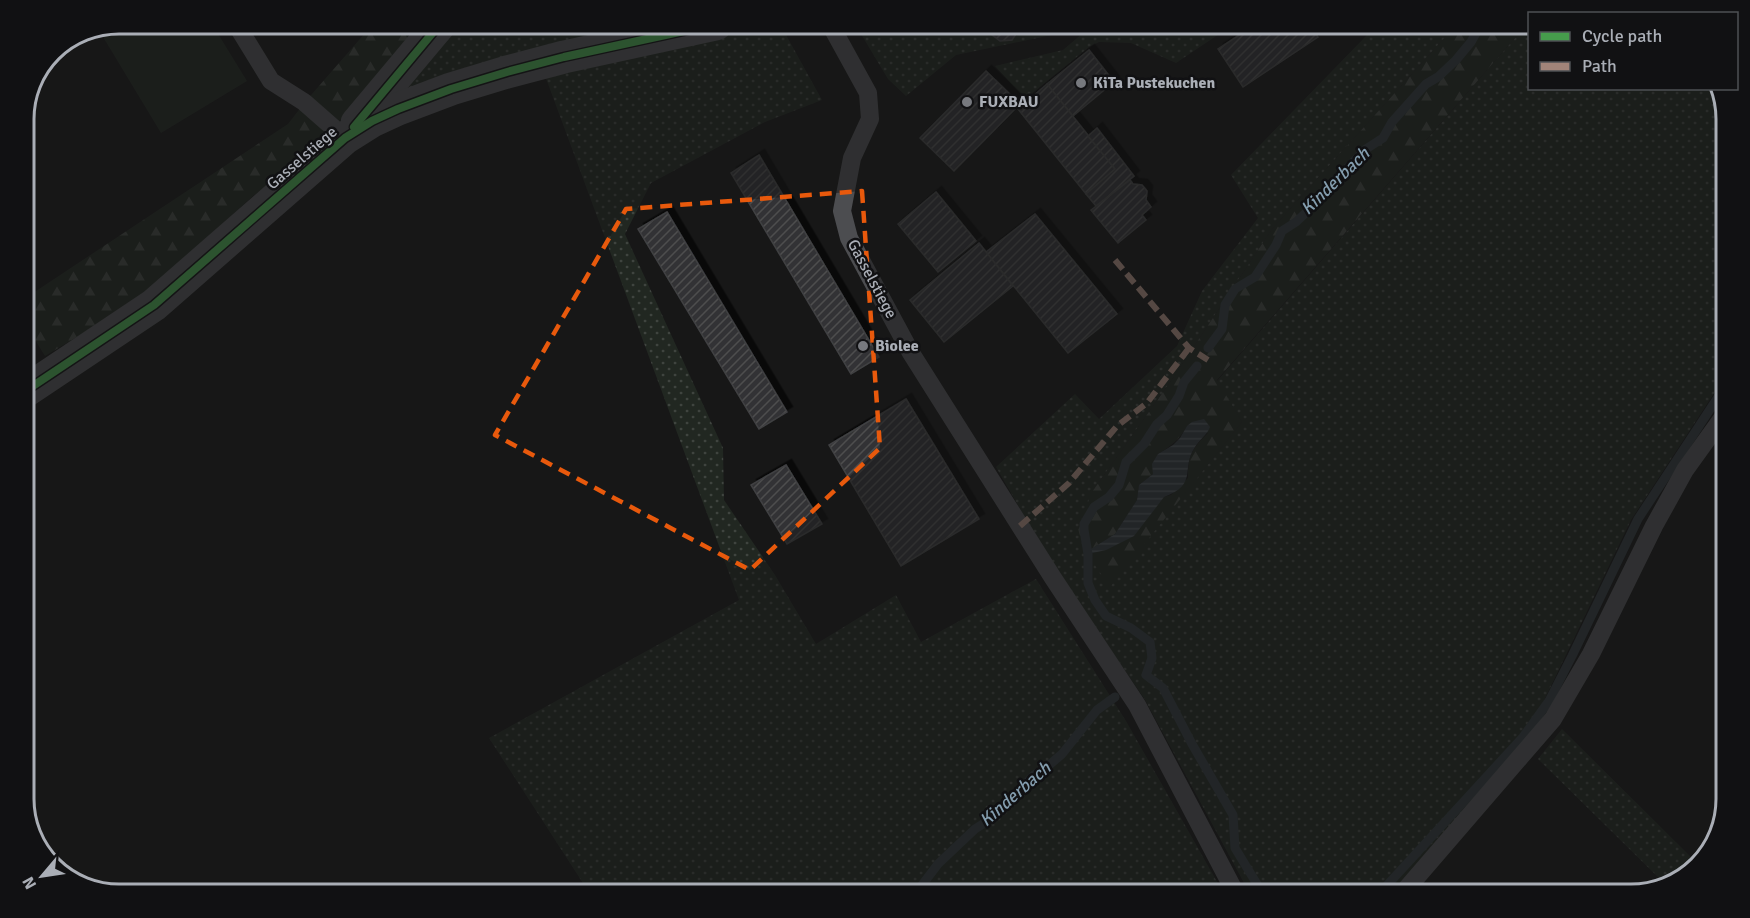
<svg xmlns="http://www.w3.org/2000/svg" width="1750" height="918" font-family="Signika,sans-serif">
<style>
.grass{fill:url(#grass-dots)}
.forest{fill:url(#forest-firs);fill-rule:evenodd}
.pitch{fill:#212721}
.water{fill:url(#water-rules)}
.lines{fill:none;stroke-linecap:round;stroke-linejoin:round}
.stream{stroke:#2f373b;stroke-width:9}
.building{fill:url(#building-hatch);stroke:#404143;stroke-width:1.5;filter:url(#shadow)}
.service{stroke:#4c4d50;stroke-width:18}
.minor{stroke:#4c4d50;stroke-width:33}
.quiet{stroke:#a18479;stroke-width:6;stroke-dasharray:12 6;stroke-linecap:butt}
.cycleway-casing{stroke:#111113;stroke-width:11}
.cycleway{stroke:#469c4c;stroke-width:8}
.marked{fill:none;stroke:#e8590c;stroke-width:4.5;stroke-dasharray:12 8;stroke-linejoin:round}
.poi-dot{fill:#77797e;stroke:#111113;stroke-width:2}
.labels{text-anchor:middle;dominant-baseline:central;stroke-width:5;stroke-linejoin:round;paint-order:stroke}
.poi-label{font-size:16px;font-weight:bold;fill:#aaaeb6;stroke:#111113;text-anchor:start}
.street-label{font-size:16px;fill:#aaaeb6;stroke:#111113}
.water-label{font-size:18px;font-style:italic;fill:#849dae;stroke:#111113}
.rim{fill:none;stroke:#aaaeb6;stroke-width:3}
</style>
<defs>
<pattern id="grass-dots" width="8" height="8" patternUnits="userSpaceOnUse" patternTransform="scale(1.5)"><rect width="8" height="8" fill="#212721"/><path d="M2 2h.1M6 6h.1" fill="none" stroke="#3f443f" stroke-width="1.8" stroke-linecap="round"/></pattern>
<pattern id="forest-firs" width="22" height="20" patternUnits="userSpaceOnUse" patternTransform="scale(1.5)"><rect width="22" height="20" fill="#212721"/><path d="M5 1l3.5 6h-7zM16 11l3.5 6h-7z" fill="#3f443f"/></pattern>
<pattern id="water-rules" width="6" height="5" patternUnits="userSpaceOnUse" patternTransform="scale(1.5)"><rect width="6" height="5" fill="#2f373b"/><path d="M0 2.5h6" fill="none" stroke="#4a5155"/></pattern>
<pattern id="building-hatch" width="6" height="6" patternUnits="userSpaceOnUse" patternTransform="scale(1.5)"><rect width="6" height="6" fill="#333334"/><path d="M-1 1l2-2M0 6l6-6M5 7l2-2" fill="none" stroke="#4e4e4f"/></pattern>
<filter id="shadow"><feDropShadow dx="5.5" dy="-5.5" stdDeviation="0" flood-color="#0009"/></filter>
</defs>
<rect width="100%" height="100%" fill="#171717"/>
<g class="grass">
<polygon points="449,24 666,24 384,101"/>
<polygon points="769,24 780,24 822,100 765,122 651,183 625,234 723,448 724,500 775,575 816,644 896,595 921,642 1036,579 1126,721 1224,894 590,894 489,738 739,600 544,73"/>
<polygon points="855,24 1234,24 1176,63 1131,43 1099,42 1089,47 1025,99 995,66 1063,50 1090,27 956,55 906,96 888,79"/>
<polygon points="1359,24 1457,24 1272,229 1173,378 1092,492 1110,586 1242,422 1217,381 1527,24 1530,24 1530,88 1717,89 1726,114 1726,375 1631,520 1525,740 1392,894 1250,894 1144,698 1054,568 996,467 1075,394 1099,419 1177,346 1202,291 1258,218 1231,175 1367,35"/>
<polygon points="1562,729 1697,863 1683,878 1665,884 1538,759"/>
</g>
<g class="forest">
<polygon points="373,24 421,24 350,110 313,148 253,196 137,301 45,356 24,322 24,299 288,124 305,102"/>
<path d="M1457,24H1527L1217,380L1242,422L1110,587L1083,548L1078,528L1092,492L1173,378L1272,229ZM1187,426L1208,433C1192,449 1188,455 1188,478L1171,495L1164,497L1152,511L1088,554V551L1115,534L1137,500L1139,485L1153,474L1158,454C1171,446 1179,440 1187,426Z"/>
</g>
<polygon class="pitch" points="119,24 212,24 247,81 161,133 100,32"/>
<path class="water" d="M1204,419L1210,427C1207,435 1200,439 1195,447C1180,469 1199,484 1164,497L1134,536L1106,550L1088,554V551L1115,534L1137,500L1139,485L1153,474L1152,464L1158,454L1173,445L1180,438L1187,426L1192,422Z"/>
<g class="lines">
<g class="stream">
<polyline points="1208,348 1222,329 1225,305 1235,289 1255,277 1276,245 1282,231 1296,222 1328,192 1337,179 1366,149 1383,138 1392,122 1426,84 1438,77 1456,60 1471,42 1481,24"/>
<polyline points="1197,366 1184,382 1179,396 1167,415 1157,424 1144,444 1126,462 1119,485 1109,497 1094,507 1084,524 1084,530 1088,554 1088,583 1095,600 1106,616 1131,628 1150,642 1152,658 1146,675 1163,688 1192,744 1233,815 1235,848 1263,894"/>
<polyline points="916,893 938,864 975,829 997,815 1034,775 1048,766 1062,754 1097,710 1115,697"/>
<polyline points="1379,894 1523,737 1549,701 1572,656 1638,519 1726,385"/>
</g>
</g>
<g class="building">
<polygon points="990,24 1017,24 1018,31 1012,40 1000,41 991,34"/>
<polygon points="1256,24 1309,24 1318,37 1243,87 1218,49"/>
<polygon points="1089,50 1114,82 1073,116 1047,84"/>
<polygon points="986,71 1020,104 954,171 920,138"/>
<polygon points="1047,84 1115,169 1086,194 1018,109"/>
<polygon points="1097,128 1134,176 1096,206 1086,194 1115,169 1088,136"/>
<polygon points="759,155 879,357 851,374 731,173"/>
<polygon points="1130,180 1133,184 1142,185 1147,191 1146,200 1151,207 1142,215 1146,220 1118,243 1091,210"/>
<polygon points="936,192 976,241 938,272 898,224"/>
<polygon points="667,212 787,412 759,429 638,229"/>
<polygon points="1035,214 1117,314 1068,353 986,252"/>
<polygon points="979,243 1013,286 944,342 910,300"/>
<polygon points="906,399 979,519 901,566 829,445"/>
<polygon points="786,465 822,524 787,544 751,485"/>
</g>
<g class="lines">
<g class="service">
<polyline points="236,24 271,81 304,102 345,138"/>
<polyline points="830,24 868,93 870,119 852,158 842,211 849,238 911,353 1053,578 1137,705 1236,894"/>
<polyline points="1402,894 1553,719 1591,654 1654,526 1685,470 1726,413"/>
</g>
<g class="minor">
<polyline points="357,123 440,24"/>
<polyline points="24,392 154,305 345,138 372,121 398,109 451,89 507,72 564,57 716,24"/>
</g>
<g class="quiet">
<polyline points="1115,260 1189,348 1208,360"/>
<polyline points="1020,526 1069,483 1117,426 1147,403 1189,348"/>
</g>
<g class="cycleway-casing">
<g id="cycleway">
<polyline points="354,127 440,24"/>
<polyline points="24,392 154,305 345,138 372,121 398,109 451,89 507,72 564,57 716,24"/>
</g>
</g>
<use href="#cycleway" class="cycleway"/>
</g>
<path d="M0 0H1750V918H0ZM862,191L880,448L750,570L495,435L626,209Z" fill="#171717" fill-opacity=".55" fill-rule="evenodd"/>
<path class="marked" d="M862,191L880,448L750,570L495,435L626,209Z"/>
<g class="poi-dot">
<circle cx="1081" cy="83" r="6"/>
<circle cx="967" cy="102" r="6"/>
<circle cx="863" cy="346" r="6"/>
</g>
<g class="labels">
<g class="poi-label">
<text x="1093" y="83">KiTa Pustekuchen</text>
<text x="979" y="102">FUXBAU</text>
<text x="875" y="346">Biolee</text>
</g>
<g class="street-label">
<text transform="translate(302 158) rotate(-41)">Gasselstiege</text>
<text transform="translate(872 279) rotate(62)">Gasselstiege</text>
</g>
<g class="water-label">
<text transform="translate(1335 181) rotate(-44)">Kinderbach</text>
<text transform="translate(1015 794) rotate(-41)">Kinderbach</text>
</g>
</g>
<path d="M0 0H1750V918H0ZM119 34H1631A85 85 0 0 1 1716 119V799A85 85 0 0 1 1631 884H119A85 85 0 0 1 34 799V119A85 85 0 0 1 119 34Z" fill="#111113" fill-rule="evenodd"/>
<path class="rim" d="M119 34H1631A85 85 0 0 1 1716 119V799A85 85 0 0 1 1631 884H119A85 85 0 0 1 34 799V119A85 85 0 0 1 119 34Z"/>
<rect x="1528" y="12" width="210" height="78" fill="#111113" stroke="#4e5054" stroke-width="1.5"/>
<rect x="1540" y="32" width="30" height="9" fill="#469c4c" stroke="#4e5054" stroke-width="1.5"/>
<text x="1582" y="42" font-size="18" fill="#aaaeb6">Cycle path</text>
<rect x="1540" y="62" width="30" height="9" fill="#a18479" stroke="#4e5054" stroke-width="1.5"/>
<text x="1582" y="72" font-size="18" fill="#aaaeb6">Path</text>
<g transform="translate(42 876) rotate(241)" stroke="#111113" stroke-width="4.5" paint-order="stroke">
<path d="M0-4.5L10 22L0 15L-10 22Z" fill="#aaaeb6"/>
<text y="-9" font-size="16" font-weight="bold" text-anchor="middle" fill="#aaaeb6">N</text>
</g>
</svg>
